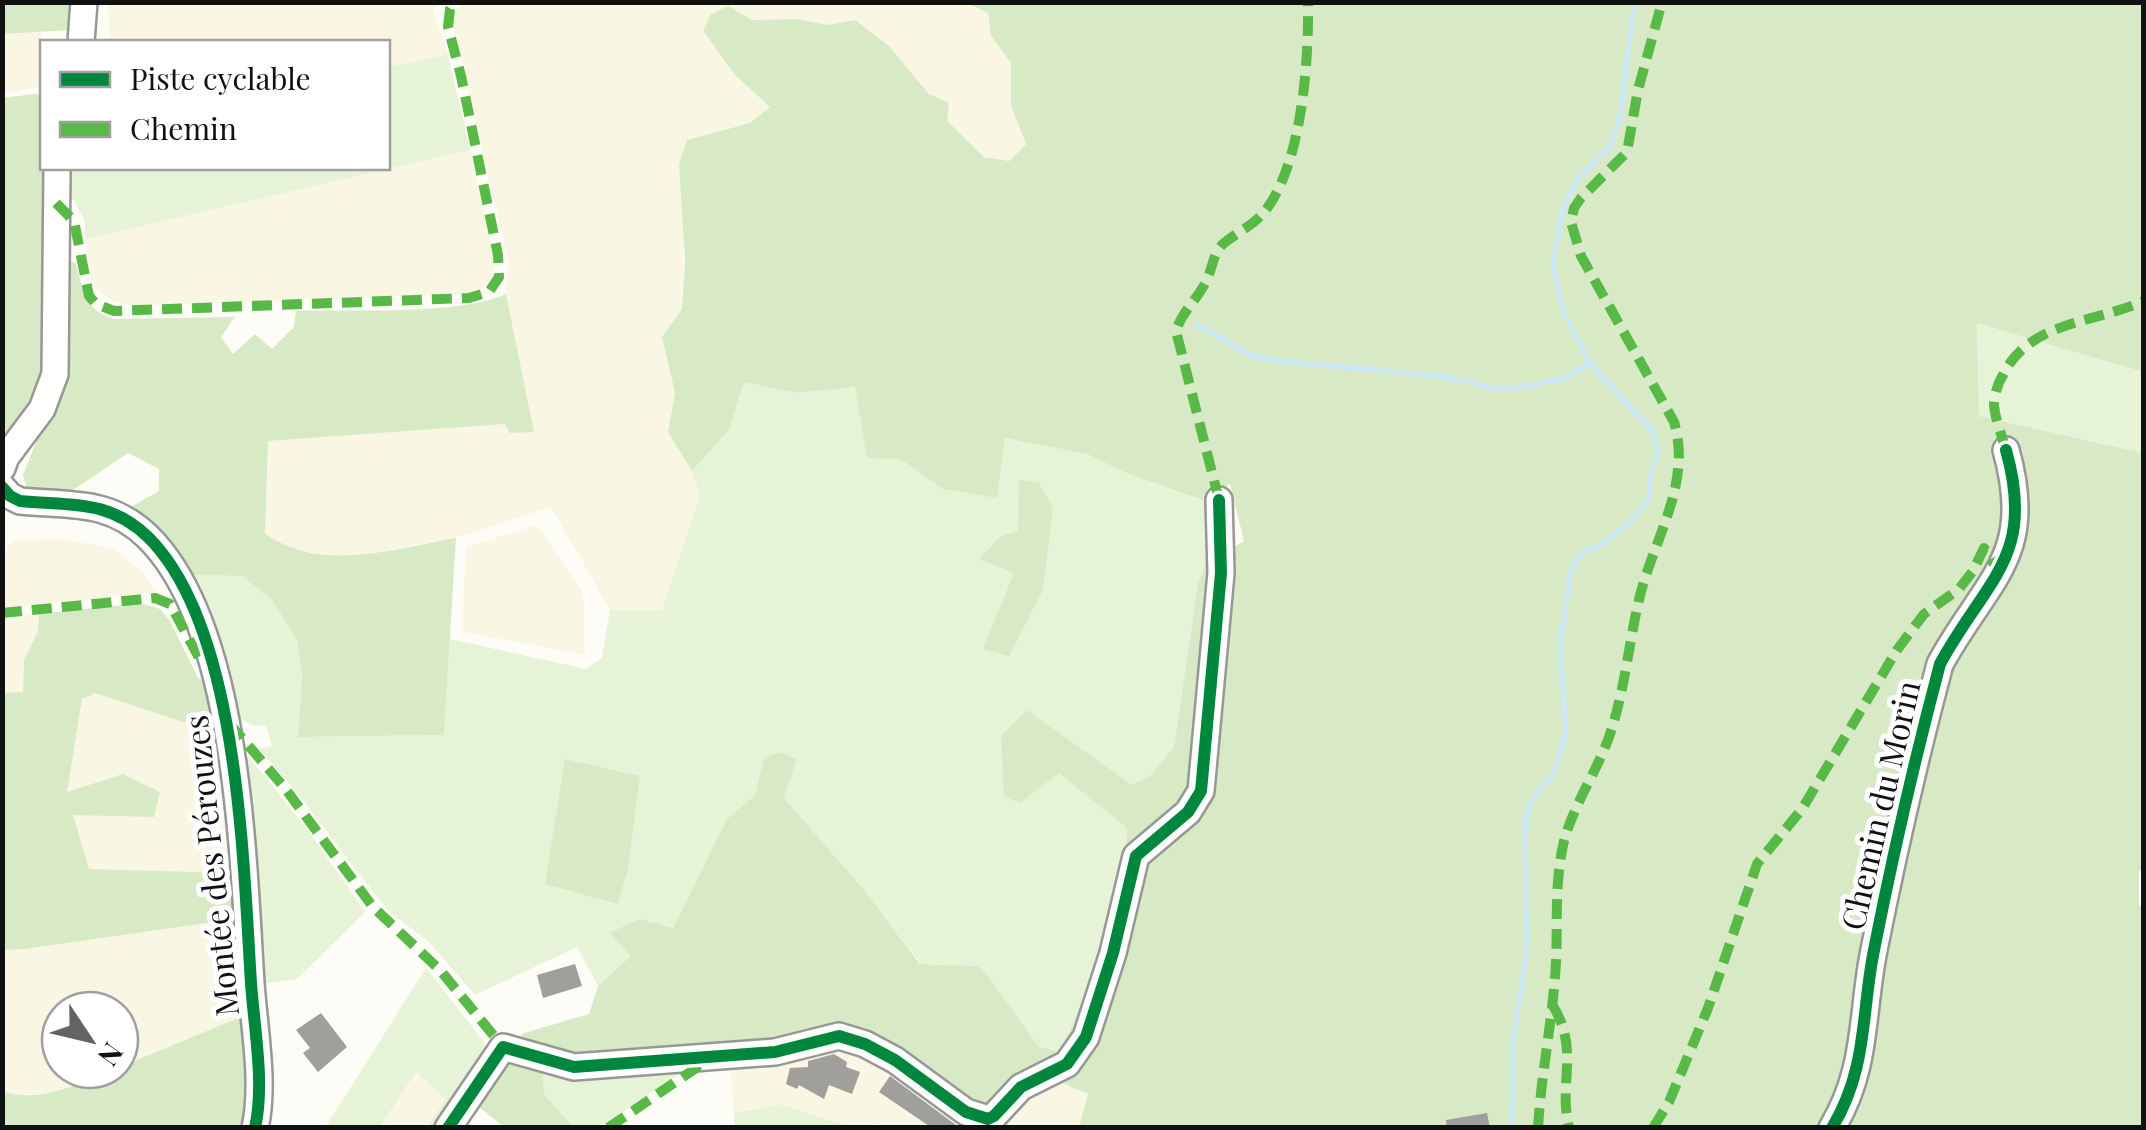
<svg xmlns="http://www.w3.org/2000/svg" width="2146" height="1130" font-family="'Playfair Display',serif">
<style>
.farmland{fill:#f9f7e4}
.green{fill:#e7f3d7}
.forest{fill:#d8eac5}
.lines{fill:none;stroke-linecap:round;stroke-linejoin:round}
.stream{stroke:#cde8f7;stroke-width:5}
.building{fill:#a19f9c}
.minor-casing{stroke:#979795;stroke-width:30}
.minor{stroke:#fffffe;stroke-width:25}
.quiet{stroke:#58b947;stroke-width:10;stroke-dasharray:20 10;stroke-linecap:butt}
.cycleway-casing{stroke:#fff;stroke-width:19}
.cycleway{stroke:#00873e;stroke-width:12}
.labels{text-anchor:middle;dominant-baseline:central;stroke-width:10;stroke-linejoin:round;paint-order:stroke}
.street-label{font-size:32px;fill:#111;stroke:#fff}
</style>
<rect width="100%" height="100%" fill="#fdfcf7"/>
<g class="farmland">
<polygon points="967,2 988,13 991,36 1011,62 1011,105 1026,144 1009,161 985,157 947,121 949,103 929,94 889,46 855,20 827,25 797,19 752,20 728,7 736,76 770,107 750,123 687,140 682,309 662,337 675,393 668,432 692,471 700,495 662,610 610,610 551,507 456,538 348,557 287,549 265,535 268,441 505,424 511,433 534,431 506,294 508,259 452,24 455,12 464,3"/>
<polygon points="108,3 443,3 433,9 448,55 388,67 388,42 110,42"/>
<polygon points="42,32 42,87 3,93 3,34"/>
<polygon points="470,150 493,249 495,272 489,284 475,294 131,306 111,300 94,287 88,270 86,239"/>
<polygon points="537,525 583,593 585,655 462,632 466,547"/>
<polygon points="62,539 112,548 142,571 156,592 3,608 3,559 12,541"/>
<polygon points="39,614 38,631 24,660 23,693 3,693 3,617"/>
<polygon points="96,693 217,733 232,873 89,869 72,814 153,817 66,793 82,698"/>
<polygon points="235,919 243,1016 120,1067 120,1010 60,1010 60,1070 112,1070 56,1093 17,1095 3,1091 3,950 25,949"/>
<polygon points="830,1041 1033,1084 1053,1079 1088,1094 1079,1127 883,1128 878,1124 876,1127 850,1127 781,1104 734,1113 730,1066"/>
<polygon points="416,1072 446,1099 427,1127 380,1128"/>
</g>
<g class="green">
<polygon points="448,55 470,150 86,239 84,219 69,192 69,168 388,168 388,67"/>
<polygon points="1977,322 2143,372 2143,453 1979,416"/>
<polygon points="744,382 797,393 855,387 900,459 943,489 1004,438 1087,454 1126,473 1201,500 1208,496 1211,559 1198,583 1174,747 1150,776 1132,786 1027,710 1020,803 1059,772 1127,828 1125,860 1091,979 1061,1052 1039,1047 989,977 978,966 921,964 865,891 784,798 797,759 764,758 755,795 727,819 673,929 640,919 610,934 632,956 598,986 577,947 475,995 429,942 392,914 377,897 303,800 259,749 272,746 266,726 251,725 238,717 209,612 187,575 242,576 272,600 297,640 302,674 298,737 444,735 450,639 586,669 602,658 610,610 662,610 700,495 692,471 729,430"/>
<polygon points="248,756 307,829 365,912 297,979 261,984 244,765"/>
<polygon points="426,968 484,1042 488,1057 437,1127 427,1127 446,1099 416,1072 380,1127 325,1128"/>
<polygon points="688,1068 598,1128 573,1127 544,1094 542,1069"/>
<polygon points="781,1104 850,1127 735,1127 734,1113"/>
</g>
<g class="forest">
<polygon points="3,3 70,3 70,30 3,34"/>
<polygon points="967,3 2143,3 2143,372 1977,323 1979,416 2143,453 2144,870 2139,871 2139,906 2144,907 2143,1127 1079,1127 1088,1094 1053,1079 1058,1059 1018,1071 999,1104 981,1115 842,1026 807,1028 773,1042 572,1059 527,1045 521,1034 589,1014 598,986 631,956 609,933 640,919 673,928 727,819 755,795 764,758 780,752 797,759 784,798 865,891 920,964 978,966 989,977 1039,1047 1061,1052 1091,979 1125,860 1127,828 1059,773 1020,803 1004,796 1001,736 1027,710 1132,785 1150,776 1174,747 1198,583 1207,562 1244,541 1230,484 1202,500 1126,473 1087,454 1005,438 997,498 943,489 900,459 867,458 855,387 797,393 744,382 729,430 692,471 668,432 675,393 662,337 682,309 685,260 679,164 687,140 750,123 770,107 736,76 703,31 710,15 728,6 752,20 797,19 827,25 855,20 889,46 929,94 949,103 947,121 984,157 1009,161 1026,144 1011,105 1011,63 991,36 988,13"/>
<polygon points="42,93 47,361 33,400 2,449 2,98"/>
<path d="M67,262H75C84,289 83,310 114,319L235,317L221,337L233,354L255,334L272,349L294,327L296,311C352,309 457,316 506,294L534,432L510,433L505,424L268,441L265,534C322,573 393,549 456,538L444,735L298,737L302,674L297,640L272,600L242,576L187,575L129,508L159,491V469L128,453L70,492L28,493L23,475L67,363Z"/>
<polygon points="1019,480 1039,483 1053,508 1043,590 1009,656 983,649 1014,573 979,559 1001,536 1018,531"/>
<polygon points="140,603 160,609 170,621 198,678 207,686 217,733 95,693 82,699 67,792 123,774 160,792 154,817 73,815 89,869 232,873 235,919 25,949 3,950 2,693 23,692 24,660 38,631 39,614"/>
<polygon points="565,759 640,776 628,868 618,904 545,884"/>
<path d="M243,1016L245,1110L242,1127H3L2,1091C41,1104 77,1084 112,1070H120V1067Z"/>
<polygon points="508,1055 542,1069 544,1094 573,1127 504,1127 474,1103"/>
</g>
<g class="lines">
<g class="stream">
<polyline points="1197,325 1253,356 1272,360 1445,377 1493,388 1516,388 1565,378 1590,363"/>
<polyline points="1512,1128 1513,1045 1527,947 1525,823 1531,801 1554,773 1566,733 1560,645 1571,571 1580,554 1598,547 1635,518 1649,497 1651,473 1658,453 1653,432 1590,363 1563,311 1553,264 1563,209 1577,180 1610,147 1621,113 1634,2"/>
</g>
</g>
<g class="building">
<polygon points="575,964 582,986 543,998 537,975"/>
<polygon points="321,1013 347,1047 318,1072 303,1053 310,1048 296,1030"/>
<polygon points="834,1054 847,1062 846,1067 860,1072 852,1094 829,1085 824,1099 799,1085 797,1089 786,1084 790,1068 808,1067 808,1061"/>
<polygon points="890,1076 956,1125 961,1128 932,1128 879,1092"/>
<polygon points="1487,1113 1490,1128 1447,1128 1446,1120"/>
</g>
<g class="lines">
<g class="minor-casing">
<g id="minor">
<polyline points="81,42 84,2"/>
<polyline points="2,468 6,457 42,409 55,374 57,168"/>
<path d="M2,487L10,496L20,501C70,506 109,499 148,537C239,627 243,860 251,983C254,1028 265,1083 255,1128"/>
<polyline points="448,1128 503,1047 574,1067 775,1052 839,1036 865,1044 895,1060 966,1112 988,1119 994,1116 1021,1087 1067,1064 1086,1037 1113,953 1136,856 1188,812 1201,791 1221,573 1219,500"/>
<path d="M1832,1128C1868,1068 1861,1014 1874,950C1893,854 1915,758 1940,664C1987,578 2036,557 2006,450"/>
</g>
</g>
<use href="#minor" class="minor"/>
<g class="quiet">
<polyline points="56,203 74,221 89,296 96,304 114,311 469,298 489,292 499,277 498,255 461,76 448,27 450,9 455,2"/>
<path d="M2006,450C2002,436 1995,419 1994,405C1994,395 1998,383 2003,375C2029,321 2095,323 2144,301"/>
<path d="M1219,500L1176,331C1182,311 1199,298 1207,279C1213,267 1213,253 1223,244C1237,232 1253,226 1265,211C1302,164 1309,61 1308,2"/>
<polyline points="2,613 155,598 170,604 203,665"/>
<polyline points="229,723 284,787 373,907 440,970 503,1047"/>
<path d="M1553,1006C1580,1050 1558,1082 1569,1128"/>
<polyline points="608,1128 696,1068 706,1056"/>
<path d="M1538,1128C1541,1077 1551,1028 1555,977C1559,931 1553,887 1564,841C1574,804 1596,773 1609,737C1624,694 1628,649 1638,604C1651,543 1693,485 1674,422L1581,256L1571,222L1574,208L1581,198L1627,152L1638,90L1662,2"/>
<polyline points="1653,1128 1669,1102 1708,1008 1757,864 1802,809 1897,650 1924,614 1959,589 1973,571 1984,548 1994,564 2002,567"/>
</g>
<g class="cycleway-casing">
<g id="cycleway">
<path d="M2,487L10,496L20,501C70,506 109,499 148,537C239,627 243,860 251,983C254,1028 265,1083 255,1128"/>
<polyline points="448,1128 503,1047 574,1067 775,1052 839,1036 865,1044 895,1060 966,1112 988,1119 994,1116 1021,1087 1067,1064 1086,1037 1113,953 1136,856 1188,812 1201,791 1221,573 1219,500"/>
<path d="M1832,1128C1868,1068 1861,1014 1874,950C1893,854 1915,758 1940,664C1987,578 2036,557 2006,450"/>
</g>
</g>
<use href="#cycleway" class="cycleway"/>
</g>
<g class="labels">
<g class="street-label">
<text transform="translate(1879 805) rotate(-77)">Chemin du Morin</text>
<text transform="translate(210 866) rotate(-96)">Montée des Pérouzes</text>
</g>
</g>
<rect width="2146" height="1130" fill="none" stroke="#111111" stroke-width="10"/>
<rect x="40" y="40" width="350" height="130" fill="#ffffff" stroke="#a0a0a0" stroke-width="2.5"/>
<rect x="60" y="72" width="50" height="15" fill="#00873e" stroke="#a0a0a0" stroke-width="2.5"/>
<text x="130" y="90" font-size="30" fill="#111111">Piste cyclable</text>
<rect x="60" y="122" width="50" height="15" fill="#58b947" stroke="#a0a0a0" stroke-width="2.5"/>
<text x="130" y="140" font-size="30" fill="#111111">Chemin</text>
<g transform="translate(90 1040) rotate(125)"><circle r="48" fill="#ffffff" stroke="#a0a0a0" stroke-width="2.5"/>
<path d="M0-8L18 38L0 25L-18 38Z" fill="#646362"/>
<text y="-15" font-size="28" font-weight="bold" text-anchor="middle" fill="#111111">N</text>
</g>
</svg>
